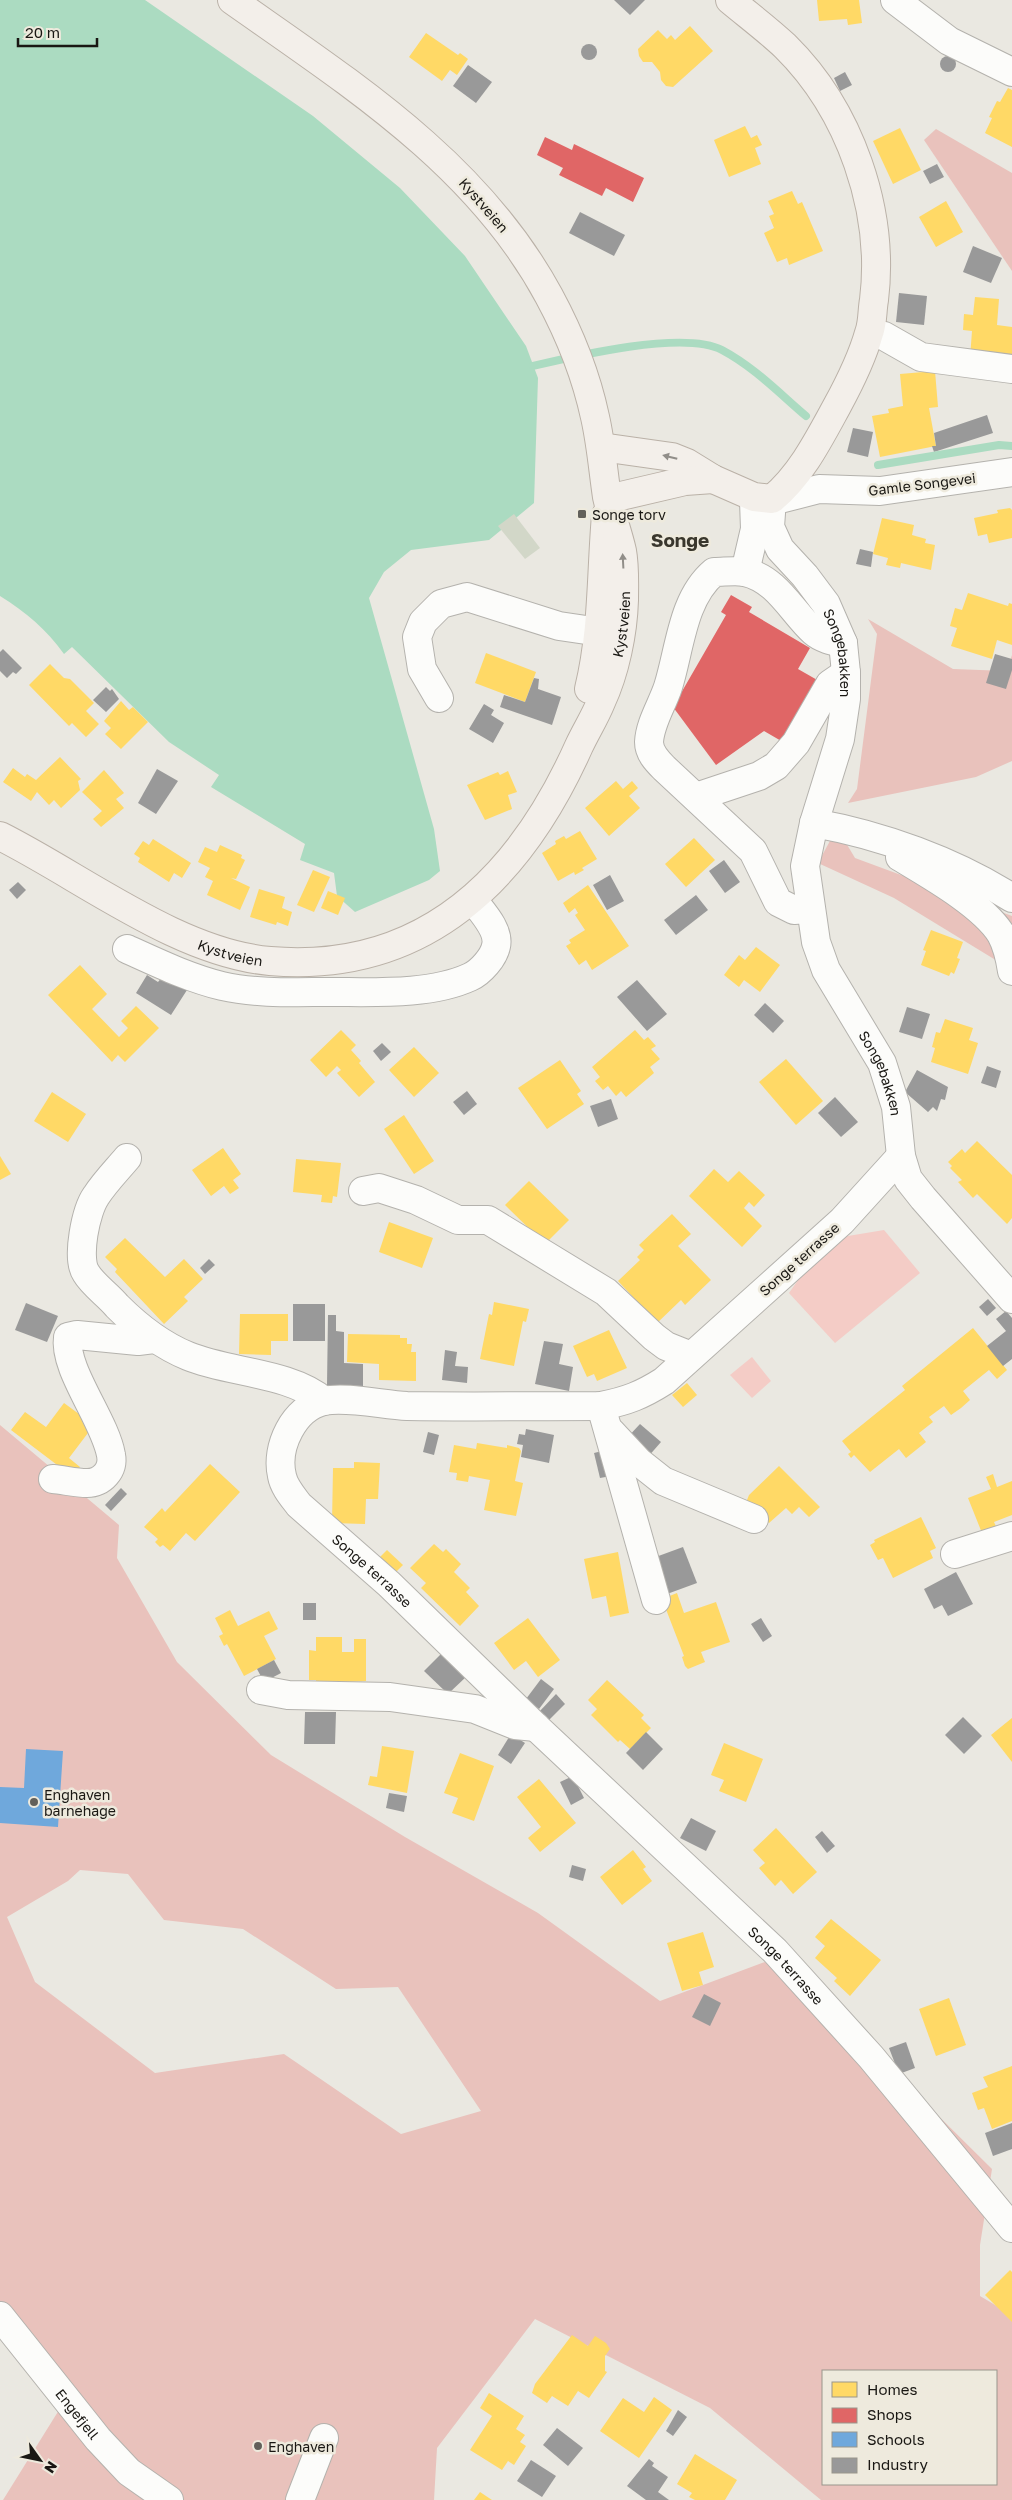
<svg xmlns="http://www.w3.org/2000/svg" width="1012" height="2500" font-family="'Golos Text',sans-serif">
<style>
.green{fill:#f4ccc6}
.forest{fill:#e9c2bc;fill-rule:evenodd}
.water{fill:#abdbc1}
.homes{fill:#ffd966}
.shops{fill:#e06666}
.schools{fill:#6fa8dc}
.industry{fill:#999}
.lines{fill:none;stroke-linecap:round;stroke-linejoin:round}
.stream{stroke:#abdbc1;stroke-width:8}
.building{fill:#d2d7c8}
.minor-casing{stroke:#b4b2ad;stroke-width:30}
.major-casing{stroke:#bab1a7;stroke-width:30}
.minor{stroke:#fcfcfa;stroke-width:28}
.major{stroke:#f3efea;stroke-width:28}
.oneway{fill:#918e89}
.poi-dot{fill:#62605b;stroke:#eeeadd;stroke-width:2}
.labels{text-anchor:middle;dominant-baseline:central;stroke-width:5;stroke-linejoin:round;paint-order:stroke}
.street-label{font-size:14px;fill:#191713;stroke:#eeeadd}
.poi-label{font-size:14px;fill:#191713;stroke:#eeeadd;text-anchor:start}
.district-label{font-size:19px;font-weight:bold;fill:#3a372d;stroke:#eeeadd}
</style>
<rect width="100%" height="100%" fill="#eae8e1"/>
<g class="green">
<polygon points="884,1230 920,1273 835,1343 789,1293 803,1273 842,1237"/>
<polygon points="752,1357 771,1381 752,1398 730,1375"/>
</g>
<g class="forest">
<polygon points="936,129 1012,173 1012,271 924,140"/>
<polygon points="868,619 953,669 1007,671 1012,655 1012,761 976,777 848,803 857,789 877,634"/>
<polygon points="837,828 855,858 1012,916 1012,970 894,898 818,863"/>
<path d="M0,1425L119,1525L117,1558L177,1662L271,1755L405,1837L538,1913L660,2001L765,1962L883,2061L992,2169L980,2245V2296L1012,2315V2500H821L710,2408L535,2319L437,2448L434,2500H3L59,2410L0,2328ZM80,1870L128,1874L164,1920L243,1929L336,1989L398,1987L481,2111L401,2134L284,2054L155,2073L35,1982L7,1917L68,1881ZM823,2371H996V2484H823Z"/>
</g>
<path class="water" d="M0,0H145L313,116L400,188L465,256L526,346L538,378L534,503L489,540L411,550L384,572L369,598L434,829L440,871L429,880L355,912L337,896L334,873L300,860L305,844L211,787L219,775L169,742L72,647L64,654C46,629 27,613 0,596Z"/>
<g class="homes">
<polygon points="817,0 859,0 862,23 848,25 847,19 819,21"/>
<polygon points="690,26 713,51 673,87 666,86 661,80 660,72 652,62 643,62 639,56 638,49 658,30 667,39 671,35 675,40"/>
<polygon points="426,33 458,55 460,53 468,59 457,75 450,70 442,81 409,57"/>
<polygon points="1008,88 1012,90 1012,147 985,133 992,118 989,117 997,101 1000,102"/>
<polygon points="745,126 751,138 757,135 762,145 755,148 761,164 729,177 714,140"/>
<polygon points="900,128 921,170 893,184 873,141"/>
<polygon points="792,191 798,204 802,202 823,251 789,265 787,258 777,262 764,233 774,228 769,216 774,214 768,201"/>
<polygon points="946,201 963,232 936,247 919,217"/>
<polygon points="975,297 999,299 997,325 1012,327 1012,361 970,358 972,331 963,330 964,314 973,315"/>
<polygon points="935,371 938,407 929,408 936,446 880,457 872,416 889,413 888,409 903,406 900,374"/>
<polygon points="1010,508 1012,510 1012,538 989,543 987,534 978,536 974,518 998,513 997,510"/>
<polygon points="882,518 914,525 912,535 926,539 925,543 935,545 931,570 901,563 900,568 886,565 888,558 873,554"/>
<polygon points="968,593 1008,606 1009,603 1012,604 1012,645 997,640 992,659 951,646 957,628 950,626 955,608 962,610"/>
<polygon points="486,653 536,672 525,702 475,683"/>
<polygon points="50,664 64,678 70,679 94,703 86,711 99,724 86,737 72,723 69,726 29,685"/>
<polygon points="121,701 129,710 133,707 148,722 121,749 105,734 111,728 104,721"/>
<polygon points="60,757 81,779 78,781 80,790 61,808 54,800 49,805 37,792 31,801 3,782 13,768 25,777 27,774 36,780"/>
<polygon points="104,770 124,793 116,799 124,808 101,827 93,819 102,811 82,792"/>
<polygon points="508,771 517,792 508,795 512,809 485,820 467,785 498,772 500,775"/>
<polygon points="616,781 623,789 632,781 638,788 629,796 640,808 609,836 585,808"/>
<polygon points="580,831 597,859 582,868 584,870 575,875 574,872 558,881 542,853 556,844 555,841 564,836 566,839"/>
<polygon points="694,838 715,860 686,887 665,864"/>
<polygon points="153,839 191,863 182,878 174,873 169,882 138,862 140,858 134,854 143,841 149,845"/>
<polygon points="220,845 242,855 241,858 245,860 236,879 231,878 250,887 240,910 207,895 213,881 205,877 210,868 198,862 205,847 217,852"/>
<polygon points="313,870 330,877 314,912 297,905"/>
<polygon points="588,885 629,946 592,970 586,960 579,965 566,946 571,943 569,940 585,930 575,915 578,913 575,908 569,913 563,903"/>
<polygon points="259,889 285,897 282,908 292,912 288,926 277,922 276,925 250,917"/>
<polygon points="328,891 345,898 338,915 321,908"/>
<polygon points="931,930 963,942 957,958 960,959 954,974 951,972 949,976 921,965 926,951 923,950"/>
<polygon points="756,947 780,965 760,992 744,980 739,987 724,975 739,955 745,960"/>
<polygon points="80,965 107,994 92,1009 119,1037 128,1028 121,1021 136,1006 159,1028 125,1062 118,1055 112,1062 48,995"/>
<polygon points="945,1019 973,1028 969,1040 978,1043 968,1074 931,1062 935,1048 932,1047 936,1032 940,1033"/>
<polygon points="341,1030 356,1045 351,1050 361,1061 359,1063 375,1082 359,1097 337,1073 341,1070 337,1066 326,1077 310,1060"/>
<polygon points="635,1030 644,1040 648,1037 656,1046 651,1049 660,1059 650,1067 654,1073 626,1097 621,1091 616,1096 608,1086 603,1090 595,1081 600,1077 592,1067"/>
<polygon points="414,1047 439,1073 414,1097 389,1070"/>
<polygon points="786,1059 823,1101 796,1125 759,1082"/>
<polygon points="560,1060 581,1091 577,1094 584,1104 547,1129 518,1088"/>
<polygon points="52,1092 86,1114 68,1142 34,1121"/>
<polygon points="404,1115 434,1161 414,1174 384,1129"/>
<polygon points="977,1141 1012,1175 1012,1218 1007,1224 977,1194 973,1198 958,1182 962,1180 950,1168 952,1166 948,1162 962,1149 965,1153"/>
<polygon points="223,1148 241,1174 233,1180 239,1188 230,1194 224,1186 211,1196 192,1170"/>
<polygon points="0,1156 11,1174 0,1180"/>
<polygon points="296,1159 341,1163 337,1197 333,1196 332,1203 321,1202 322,1195 293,1192"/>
<polygon points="714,1169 728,1182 739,1171 765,1195 754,1207 749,1202 744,1208 762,1226 742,1247 689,1196"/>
<polygon points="529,1181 569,1220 545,1244 505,1205"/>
<polygon points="672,1214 691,1234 678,1246 711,1280 685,1305 681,1300 655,1325 631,1300 634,1298 618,1281 640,1260 637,1257 644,1250 639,1245"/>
<polygon points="389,1222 433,1238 422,1268 379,1252"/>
<polygon points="125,1238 165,1277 184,1259 203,1279 184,1297 188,1301 164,1324 115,1272 117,1269 105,1257"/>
<polygon points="494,1302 529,1309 526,1322 523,1321 514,1366 480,1359 489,1314 492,1315"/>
<polygon points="240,1314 288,1314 288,1341 271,1341 271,1355 239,1354"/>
<polygon points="973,1328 1007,1370 997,1379 989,1370 963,1391 970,1400 961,1408 951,1415 944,1406 929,1417 933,1422 919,1433 926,1442 906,1458 899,1449 870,1472 854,1455 851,1458 848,1454 851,1452 842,1441 905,1390 902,1386"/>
<polygon points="609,1330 627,1368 597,1381 594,1374 587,1377 573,1346"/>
<polygon points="348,1334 400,1335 400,1338 407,1338 407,1344 412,1344 411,1352 416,1352 416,1381 379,1380 379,1364 347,1362"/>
<polygon points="687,1383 697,1395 683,1407 672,1395"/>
<polygon points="64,1403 94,1425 69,1458 80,1467 73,1477 11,1430 25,1412 46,1427"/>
<polygon points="477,1443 507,1448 507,1445 519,1448 521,1451 515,1481 523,1483 516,1516 484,1510 490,1480 469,1476 468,1482 456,1480 457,1473 449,1472 454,1445 476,1449"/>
<polygon points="354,1462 380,1463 378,1499 366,1499 365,1524 332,1523 333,1468 354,1468"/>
<polygon points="210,1464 240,1492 195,1541 186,1533 170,1551 163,1545 160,1547 155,1542 158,1539 144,1527 162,1508 165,1512"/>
<polygon points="779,1466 820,1507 809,1517 799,1507 792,1514 786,1508 769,1523 747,1500 749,1495"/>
<polygon points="993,1474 997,1487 1012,1481 1012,1515 994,1522 999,1533 984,1538 968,1498 991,1489 986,1477"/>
<polygon points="921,1517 936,1548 930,1551 933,1558 893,1578 883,1558 878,1560 870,1545 875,1542 874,1540"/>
<polygon points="434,1544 443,1552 446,1549 461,1564 454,1572 470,1588 466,1592 479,1606 460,1626 421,1588 426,1583 410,1568"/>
<polygon points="387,1550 403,1565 393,1575 377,1560"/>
<polygon points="618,1552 629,1613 610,1617 606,1596 592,1599 584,1559"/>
<polygon points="677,1593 684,1613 716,1602 730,1642 701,1652 705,1662 688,1669 685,1666 682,1657 684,1656 662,1599"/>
<polygon points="230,1610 238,1626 269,1611 278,1629 264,1636 276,1659 244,1676 227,1644 224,1646 219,1636 223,1634 215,1618"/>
<polygon points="528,1618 560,1660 538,1677 526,1661 514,1670 494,1643"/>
<polygon points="316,1637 342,1637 342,1652 354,1652 354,1639 366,1639 366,1681 316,1683 316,1680 309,1680 309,1650 316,1651"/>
<polygon points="607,1680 644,1715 641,1718 651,1728 630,1749 620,1740 618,1742 591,1715 597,1709 588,1700"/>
<polygon points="1012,1718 1012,1762 991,1735"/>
<polygon points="724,1743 763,1759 746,1802 719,1791 724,1780 711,1775"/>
<polygon points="382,1746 414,1751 407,1793 368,1785 370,1776 377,1777"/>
<polygon points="460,1753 494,1766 474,1821 452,1813 458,1798 444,1793"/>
<polygon points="539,1779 576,1823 540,1852 528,1838 541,1827 517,1797"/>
<polygon points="776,1828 817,1872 793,1894 781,1880 775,1886 759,1868 765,1863 753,1850"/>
<polygon points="633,1850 646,1867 643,1869 652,1881 622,1905 600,1877"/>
<polygon points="831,1919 881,1960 850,1996 834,1981 837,1978 815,1958 825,1946 815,1937"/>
<polygon points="703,1932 714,1967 699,1972 703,1985 682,1991 667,1943"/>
<polygon points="949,1998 966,2045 936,2056 919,2009"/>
<polygon points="1012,2066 1012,2121 992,2129 984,2108 978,2110 972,2093 988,2087 983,2077"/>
<polygon points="1010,2270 1012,2272 1012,2322 985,2295"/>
<polygon points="572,2335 588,2346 595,2336 606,2343 610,2349 605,2356 605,2371 607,2372 589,2398 578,2391 568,2406 552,2396 547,2403 532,2393 535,2384"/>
<polygon points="489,2393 524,2416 516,2429 525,2435 520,2442 526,2446 514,2465 508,2461 502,2470 470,2450 492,2416 480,2408"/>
<polygon points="654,2397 672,2410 639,2458 600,2431 623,2398 644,2412"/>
<polygon points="695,2454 737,2480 725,2500 695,2500 689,2497 692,2493 677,2484"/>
<polygon points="480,2492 492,2500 474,2500"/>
</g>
<g class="shops">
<polygon points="545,137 572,150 574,144 644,178 633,202 606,188 602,196 559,175 563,168 537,155"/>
<polygon points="731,595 752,607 749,612 810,648 798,669 819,681 783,742 764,731 716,765 673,707 726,615 721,612"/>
</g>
<polygon class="schools" points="26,1749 63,1751 58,1827 0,1823 0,1787 24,1788"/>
<g class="industry">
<polygon points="614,0 645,0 630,15"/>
<circle cx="589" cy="52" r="8"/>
<circle cx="948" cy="64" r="8"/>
<polygon points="468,65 492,82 476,103 453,86"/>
<polygon points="845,72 852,85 840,91 834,78"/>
<polygon points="937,164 944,177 930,184 923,171"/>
<polygon points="580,212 625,235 614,256 569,233"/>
<polygon points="973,246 1002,258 991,283 963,272"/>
<polygon points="899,293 927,296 924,325 896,322"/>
<polygon points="987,415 993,433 934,452 932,446 936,446 934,433"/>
<polygon points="853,428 873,432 868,457 847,452"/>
<polygon points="860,549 873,552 871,567 856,564"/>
<polygon points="3,649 22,668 16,674 13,672 7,678 0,671 0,652"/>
<polygon points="995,654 1012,659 1012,670 1006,689 986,683"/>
<polygon points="534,678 539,679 538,689 561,697 552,725 500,707 504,695 525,702"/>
<polygon points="106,687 110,691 112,689 119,699 106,712 93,700"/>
<polygon points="484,704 494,710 491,715 504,723 493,743 469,729"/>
<polygon points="157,769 178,781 156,814 138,803"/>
<polygon points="724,860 740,882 725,893 709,871"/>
<polygon points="610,875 624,901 607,910 593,885"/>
<polygon points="18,882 26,890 17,899 9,890"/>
<polygon points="696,895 708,910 676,935 664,920"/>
<polygon points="147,975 158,982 164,975 187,990 171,1015 136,993"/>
<polygon points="637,980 667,1014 647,1031 617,997"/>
<polygon points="765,1003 784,1021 773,1033 754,1015"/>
<polygon points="907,1007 930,1014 922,1039 899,1032"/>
<polygon points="382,1043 391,1052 381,1061 373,1051"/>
<polygon points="987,1066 1001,1071 996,1088 981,1083"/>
<polygon points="917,1070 948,1087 945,1100 941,1099 937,1111 933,1107 928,1112 905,1092"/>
<polygon points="467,1091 477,1104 464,1115 453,1102"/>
<polygon points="835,1097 858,1122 841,1137 818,1113"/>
<polygon points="611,1099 618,1119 598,1127 590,1106"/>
<polygon points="209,1259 215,1265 205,1274 200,1268"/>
<polygon points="988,1299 996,1308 987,1316 979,1307"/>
<polygon points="26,1303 58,1316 47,1342 15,1330"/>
<rect x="293" y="1304" width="32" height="37"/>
<polygon points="1006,1311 1012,1318 1012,1359 1003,1366 987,1346 1006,1331 996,1319"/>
<polygon points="328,1315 336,1315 336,1331 344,1332 344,1363 363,1364 363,1386 327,1385"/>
<polygon points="544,1341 563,1344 559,1364 573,1367 569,1391 535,1384"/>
<polygon points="445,1350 457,1352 455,1366 468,1367 467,1383 442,1380"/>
<polygon points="640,1424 661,1442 647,1458 626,1439"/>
<polygon points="526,1429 554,1435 549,1463 521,1457 523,1445 517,1444 519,1434 525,1435"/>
<polygon points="428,1432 439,1435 434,1455 423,1452"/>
<polygon points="606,1450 611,1476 600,1478 594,1453"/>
<polygon points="121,1488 127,1494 111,1511 105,1505"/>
<polygon points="683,1547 697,1583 667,1594 653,1558"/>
<polygon points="956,1572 973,1604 948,1616 942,1605 934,1609 924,1589"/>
<rect x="303" y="1603" width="13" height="17"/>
<polygon points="761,1618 772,1636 763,1642 751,1624"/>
<polygon points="443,1652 467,1676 448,1694 424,1671"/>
<polygon points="274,1660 281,1673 264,1682 257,1669"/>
<polygon points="541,1679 554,1689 539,1709 526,1699"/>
<polygon points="556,1694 565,1704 548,1721 539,1712"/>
<polygon points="305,1712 336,1712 335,1744 304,1744"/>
<polygon points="963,1717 982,1736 964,1754 945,1735"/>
<polygon points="646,1732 663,1749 643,1770 626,1753"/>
<polygon points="511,1734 525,1743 511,1764 498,1755"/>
<polygon points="573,1776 584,1798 571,1805 560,1782"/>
<polygon points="389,1793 407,1796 404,1812 386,1808"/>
<polygon points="691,1818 716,1831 706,1851 680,1838"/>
<polygon points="822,1831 835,1846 827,1853 815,1837"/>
<polygon points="572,1865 586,1869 583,1881 569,1877"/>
<polygon points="704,1994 721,2003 710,2026 692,2017"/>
<polygon points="906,2042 915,2068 899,2074 889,2048"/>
<polygon points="1012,2123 1012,2149 993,2156 985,2133"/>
<polygon points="678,2410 687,2417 673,2436 666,2431"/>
<polygon points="557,2428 583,2448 568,2466 543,2445"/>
<polygon points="649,2459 654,2463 652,2466 668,2477 658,2492 669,2500 646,2500 627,2486"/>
<polygon points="531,2460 556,2476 542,2497 517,2481"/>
</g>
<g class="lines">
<g class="stream">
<path d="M533,366C575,356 684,330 722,350C754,367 779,393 806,416"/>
<polyline points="878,465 999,445 1012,446"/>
</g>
</g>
<polygon class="building" points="514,514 540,548 525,559 498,526"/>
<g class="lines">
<g class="minor-casing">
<g id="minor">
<polyline points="895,0 949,41 1012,72"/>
<polyline points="870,333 884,336 921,357 1012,369"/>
<path id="s1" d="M1012,472L880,491L819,489L780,499H772L770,527L780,549L805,576L826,604L843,643L846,673V699L840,739L814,823L805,866L816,942L826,970L882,1063L896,1107L901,1156L908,1179L923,1198L1012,1299"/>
<polyline points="745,572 755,529 754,501"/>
<polyline points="439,698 422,669 417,637 423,622 441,604 467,597 559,626 620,635"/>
<polyline points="696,797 759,776 776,766 796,743 830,684 846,673"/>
<path d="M814,823C881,835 954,861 1012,898"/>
<path d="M900,857C930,875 983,905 1001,934C1007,945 1010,958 1012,971"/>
<path d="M809,909L794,910L778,902L753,851L664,768C657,761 649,753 649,742C650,723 662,705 668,687C680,649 682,599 714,572C724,572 736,570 745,572C777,579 792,612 814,632C822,639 833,641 843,643"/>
<path d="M127,949C158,963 189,978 222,986C258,994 295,992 332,992C375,992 431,995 470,977C481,972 494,957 496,946C500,930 481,911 473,900"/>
<path id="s2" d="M901,1156L842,1221L664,1381C642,1395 627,1401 601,1406C536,1406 472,1407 407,1406C384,1405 345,1396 324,1401C294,1408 275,1447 282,1476C284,1487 293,1497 299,1505L389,1584L536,1727L775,1951L871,2057L1012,2228"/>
<path d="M127,1158C117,1170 105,1182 96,1196C86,1210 76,1258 86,1273C93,1285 108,1295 117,1306C137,1326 161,1345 188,1356C229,1373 289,1372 324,1401"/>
<polyline points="363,1191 379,1188 416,1200 458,1220 488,1220 606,1292 654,1337 666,1346 691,1356"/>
<polyline points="601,1406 656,1600"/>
<polyline points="611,1432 639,1462 663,1481 754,1519"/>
<path d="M53,1479C64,1480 76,1483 87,1483C102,1483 114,1470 111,1455C105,1420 63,1369 68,1337L77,1335L138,1341L154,1339"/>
<polyline points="955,1554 1012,1536"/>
<polyline points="261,1690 288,1695 390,1697 475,1709 515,1725 536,1727"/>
<path id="s3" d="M0,2316L98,2439L129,2472L169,2500"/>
<polyline points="300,2500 324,2438"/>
</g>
</g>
<g class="major-casing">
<g id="major">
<path d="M601,447L672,457L687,463L713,479L754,497L772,499C801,475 819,439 837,406C849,384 862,358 869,333C873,323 872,310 874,300C885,210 850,110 785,46C768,30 748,15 730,0"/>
<polyline points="608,499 685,481 713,479"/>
<path d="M589,689C603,632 601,573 606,515"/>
<path id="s4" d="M0,836C82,877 178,953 270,961C425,974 520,878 579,746C586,731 595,717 601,702C615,672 623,633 624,600C624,585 625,567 622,551C618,533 611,515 607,497C603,470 601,443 595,417C586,375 569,333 549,296C478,164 351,84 232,0"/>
</g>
</g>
<use href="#minor" class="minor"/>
<use href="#major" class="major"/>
</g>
<defs><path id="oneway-solid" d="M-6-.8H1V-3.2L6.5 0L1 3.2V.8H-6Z" transform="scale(1.25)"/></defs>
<g class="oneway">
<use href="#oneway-solid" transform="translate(670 457) rotate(-166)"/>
<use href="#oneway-solid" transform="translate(623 561) rotate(-93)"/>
</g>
<g class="poi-dot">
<rect x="577" y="509" width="10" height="10" rx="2.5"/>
<circle cx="34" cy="1802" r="5"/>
<circle cx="258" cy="2446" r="5"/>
</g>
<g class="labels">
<g class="street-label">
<text transform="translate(484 205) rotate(49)">Kystveien</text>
<text transform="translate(922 484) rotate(-7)">Gamle Songevei</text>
<text stroke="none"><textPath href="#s4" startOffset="835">Kystveien</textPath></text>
<text stroke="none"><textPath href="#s1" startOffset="418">Songebakken</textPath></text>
<text stroke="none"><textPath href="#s4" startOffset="259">Kystveien</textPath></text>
<text stroke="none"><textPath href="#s1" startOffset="862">Songebakken</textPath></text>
<text transform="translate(799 1259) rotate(-42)">Songe terrasse</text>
<text stroke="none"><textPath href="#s2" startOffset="899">Songe terrasse</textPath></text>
<text stroke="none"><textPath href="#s2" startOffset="1471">Songe terrasse</textPath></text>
<text stroke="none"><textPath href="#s3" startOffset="125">Engefjell</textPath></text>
</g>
<g class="poi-label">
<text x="592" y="514">Songe torv</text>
<text x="44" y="1794">Enghaven<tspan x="44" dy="16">barnehage</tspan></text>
<text x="268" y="2446">Enghaven</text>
</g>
<g class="district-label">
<text x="680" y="539">Songe</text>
</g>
</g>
<rect x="822" y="2370" width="175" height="115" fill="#eeeadd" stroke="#99968c"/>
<rect x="832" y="2382" width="25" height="15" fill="#ffd966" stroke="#99968c"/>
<text x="867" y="2395" font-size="15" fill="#191713">Homes</text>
<rect x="832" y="2408" width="25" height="15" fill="#e06666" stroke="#99968c"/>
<text x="867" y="2420" font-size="15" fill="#191713">Shops</text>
<rect x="832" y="2432" width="25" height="15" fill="#6fa8dc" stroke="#99968c"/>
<text x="867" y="2445" font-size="15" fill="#191713">Schools</text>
<rect x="832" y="2458" width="25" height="15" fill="#999999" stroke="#99968c"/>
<text x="867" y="2470" font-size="15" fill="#191713">Industry</text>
<g transform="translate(40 2460) rotate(123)" stroke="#eeeadd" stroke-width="4" paint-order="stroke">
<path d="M0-4L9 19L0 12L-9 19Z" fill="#191713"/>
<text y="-8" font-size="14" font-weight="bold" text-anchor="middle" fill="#191713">N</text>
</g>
<path d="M18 38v8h79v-8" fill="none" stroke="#191713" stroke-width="2.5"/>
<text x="25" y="38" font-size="15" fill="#191713" stroke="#eeeadd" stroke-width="4" paint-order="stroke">20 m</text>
</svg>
